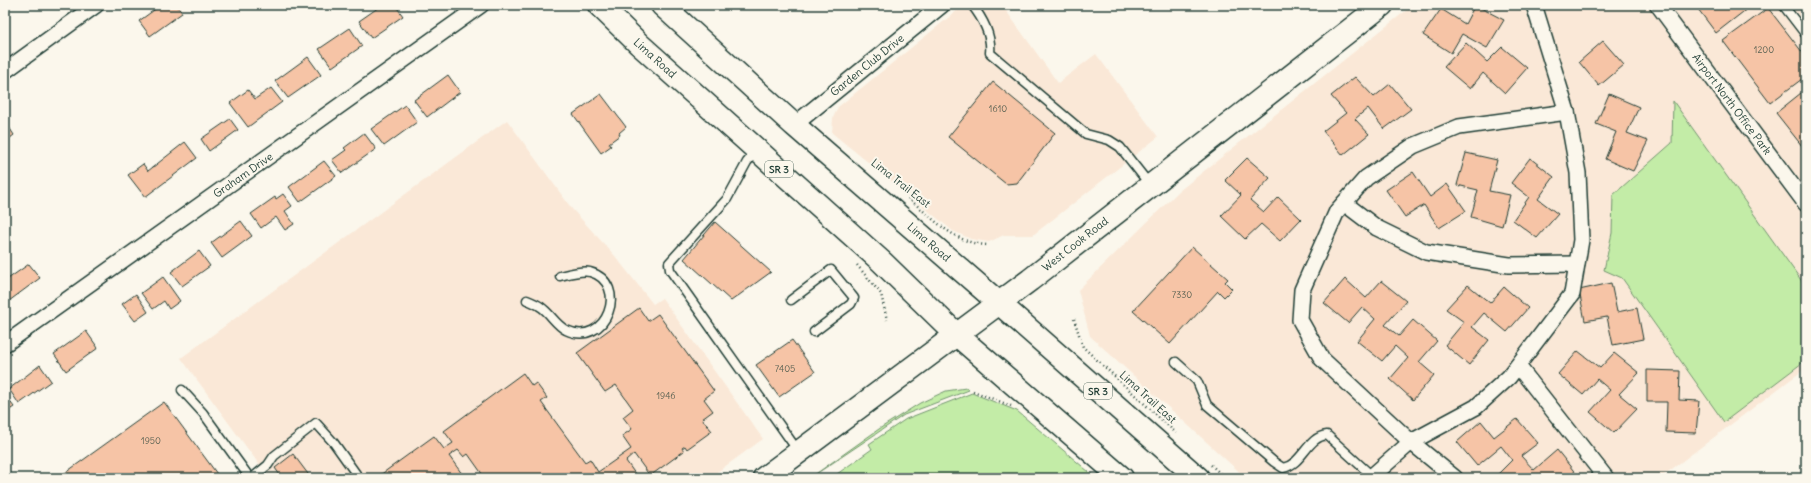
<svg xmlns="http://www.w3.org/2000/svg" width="1811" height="483" font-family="Delius,sans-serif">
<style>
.built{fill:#fae8d7}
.green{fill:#c3eca7;stroke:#71946e}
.building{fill:#f6c4a6;stroke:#1f3d34}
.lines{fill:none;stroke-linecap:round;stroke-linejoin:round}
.lane-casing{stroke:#1f3d34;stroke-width:11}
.street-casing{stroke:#1f3d34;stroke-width:18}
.secondary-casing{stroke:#1f3d34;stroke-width:25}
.highway-casing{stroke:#1f3d34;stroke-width:25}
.path{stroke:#1f3d34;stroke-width:2.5;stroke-dasharray:1 3;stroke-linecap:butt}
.lane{stroke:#fbf7ec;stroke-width:8}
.street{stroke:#fbf7ec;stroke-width:15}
.secondary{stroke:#fbf7ec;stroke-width:22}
.highway{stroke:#fbf7ec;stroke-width:22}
.labels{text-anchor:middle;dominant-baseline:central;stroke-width:4;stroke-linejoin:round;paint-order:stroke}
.number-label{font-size:9px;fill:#555f50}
.shield{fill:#fbf7ec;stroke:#61756b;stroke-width:1}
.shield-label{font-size:10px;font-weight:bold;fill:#1f3d34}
.street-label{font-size:11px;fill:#1f3d34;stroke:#fbf7ec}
</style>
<rect width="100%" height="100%" fill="#fbf7ec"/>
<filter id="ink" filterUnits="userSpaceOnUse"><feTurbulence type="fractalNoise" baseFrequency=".025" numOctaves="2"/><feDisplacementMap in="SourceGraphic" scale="8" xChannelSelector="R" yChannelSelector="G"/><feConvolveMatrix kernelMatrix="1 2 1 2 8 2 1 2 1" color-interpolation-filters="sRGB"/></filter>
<g filter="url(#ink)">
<g class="built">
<polygon points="964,5 1002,5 1058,83 1096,54 1158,137 1033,235 1004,235 989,242 971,239 953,231 832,133 833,118 838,107"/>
<polygon points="1413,5 1806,5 1806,368 1660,478 1246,478 1090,336 1078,290 1179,191"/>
<polygon points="507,120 572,209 615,256 653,304 662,298 763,439 709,478 269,478 181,358"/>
</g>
<g class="green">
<polygon points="1673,101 1806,287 1806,360 1724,422 1622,278 1604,270 1612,233 1613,195 1672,143"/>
<polygon points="966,388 969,390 904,415 810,478 879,429 920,403 946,391"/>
<polygon points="972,393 1017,411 1096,478 835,478 837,474 872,449 869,444 906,419"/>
</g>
<g class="building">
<polygon points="161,5 177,5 182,13 150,36 139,21"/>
<polygon points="382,5 395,5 403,16 371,38 359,21"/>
<polygon points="1475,5 1504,20 1487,48 1462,34 1451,53 1423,35 1441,9 1465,24"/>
<polygon points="1695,5 1752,5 1716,33"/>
<polygon points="1768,8 1806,57 1806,76 1770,103 1723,41"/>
<polygon points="350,28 362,46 332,67 319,49"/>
<polygon points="1603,41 1624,65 1599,86 1579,62"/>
<polygon points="1466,43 1487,62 1502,47 1527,68 1505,93 1483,73 1470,89 1444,67"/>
<polygon points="308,57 321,75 288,98 275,81"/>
<polygon points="448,75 460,92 427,117 414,100"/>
<polygon points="1355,77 1374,97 1390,84 1411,109 1384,129 1368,108 1355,119 1369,134 1343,155 1323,131 1346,113 1331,96"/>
<polygon points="993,82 1055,133 1017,183 1006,184 948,137"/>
<polygon points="271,88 282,102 248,127 230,103 248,90 255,99"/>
<polygon points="1806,89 1806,151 1776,113"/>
<polygon points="601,94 626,127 619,133 620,135 609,143 611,146 601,153 573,114"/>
<polygon points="1609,94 1639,107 1627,133 1648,141 1633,171 1605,159 1616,132 1596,124"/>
<polygon points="405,105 417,122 384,146 371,129"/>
<polygon points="230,119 238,130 209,151 201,139"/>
<polygon points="5,121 14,135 5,142"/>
<polygon points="364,133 376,149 342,173 332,160 346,150 344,148"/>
<polygon points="185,142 197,158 145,197 128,175 143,164 148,171"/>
<polygon points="1466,153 1497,160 1489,191 1510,195 1502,226 1471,217 1478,190 1457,185"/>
<polygon points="1247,158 1270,178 1250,200 1264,212 1278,197 1301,219 1280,241 1261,224 1245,239 1221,216 1241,195 1225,180"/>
<polygon points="1530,158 1554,177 1538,199 1558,214 1537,238 1513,220 1529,197 1511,183"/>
<polygon points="324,161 336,176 300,202 289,187"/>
<polygon points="1413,172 1430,197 1447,184 1466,211 1439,228 1424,205 1405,217 1386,190"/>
<polygon points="283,194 292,206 285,211 294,224 285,230 276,217 261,228 251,214 275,197 276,199"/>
<polygon points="241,221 252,236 222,258 211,243"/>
<polygon points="715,222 771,272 731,301 684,259"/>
<polygon points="1192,247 1228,279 1225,282 1232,289 1224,297 1218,291 1170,344 1133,311"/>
<polygon points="199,251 210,266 182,286 171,272"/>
<polygon points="29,264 40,278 9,301 5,295 5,281"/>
<polygon points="163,277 180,301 169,309 164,301 153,309 141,293"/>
<polygon points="1345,279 1366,298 1381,281 1406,301 1385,325 1399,336 1413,320 1437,341 1419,362 1434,375 1413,400 1390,379 1408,358 1395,346 1382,361 1357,341 1375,319 1362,307 1348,323 1324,303"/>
<polygon points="1611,283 1617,312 1637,308 1643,339 1613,345 1607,317 1585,321 1579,290"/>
<polygon points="1468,285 1490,303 1504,287 1528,308 1507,332 1484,313 1472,327 1489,340 1469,365 1445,345 1464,322 1446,309"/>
<polygon points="136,294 148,312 135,321 122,304"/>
<polygon points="639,308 648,321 658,314 714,391 704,399 713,411 702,419 712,431 687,449 685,446 682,448 684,451 650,476 634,454 626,461 638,478 485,478 468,454 464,457 458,450 449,456 465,478 376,478 434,436 444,449 453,443 444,431 523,373 532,386 536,383 547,398 541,402 585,462 590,459 598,472 631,449 622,436 632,429 623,417 633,409 616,385 605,392 577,353"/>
<polygon points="86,331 98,348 66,371 54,354"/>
<polygon points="792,340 815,372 779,397 756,365"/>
<polygon points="1578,351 1600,368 1614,353 1639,373 1619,394 1637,409 1614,433 1590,412 1610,390 1597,379 1583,395 1558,374"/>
<polygon points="40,365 51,381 19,404 9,389"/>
<polygon points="1647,370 1680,371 1679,400 1699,401 1696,433 1666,432 1667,402 1647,402"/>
<polygon points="5,395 14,407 5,413"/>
<polygon points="164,402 220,478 58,478"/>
<polygon points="1517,419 1538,443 1521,456 1534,470 1557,450 1577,475 1573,478 1500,478 1497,475 1512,460 1501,446 1477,466 1457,442 1481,421 1494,437"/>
<polygon points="293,454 311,478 282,478 275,468"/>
</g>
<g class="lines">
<g class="lane-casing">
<g id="lane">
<path d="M972,5C983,19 992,35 990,53L1086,134L1109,140L1120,147L1150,185"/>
<polyline points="1783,5 1806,35"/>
<polyline points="757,150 747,162 727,199 669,263 670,270 798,451"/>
<path d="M527,300C532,302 537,304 541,307C550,313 556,325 566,330C607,349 630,283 590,272C582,270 568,274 560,276"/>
<polyline points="791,300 831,270 854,298 851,304 814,332"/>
<path d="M1176,362L1197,381L1207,405L1274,462L1283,468C1303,464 1307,437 1327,435L1372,476"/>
<polyline points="182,390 203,413 250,478"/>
<polyline points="252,478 268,465 274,456 316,423 334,443 359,478"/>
</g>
</g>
<g class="street-casing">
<g id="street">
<polyline points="1658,5 1806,204"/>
<polyline points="5,71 96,5"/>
<polyline points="794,125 942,5"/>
<polyline points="1344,203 1377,228 1426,252 1509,265 1577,264"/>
<polyline points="5,344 481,5"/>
<polyline points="1518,366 1606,478"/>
<polyline points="1370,478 1411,442 1476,407 1509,377 1572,294 1581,240 1578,173 1567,112 1534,5"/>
<polyline points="1455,478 1411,442 1322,359 1300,320 1302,290 1337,211 1366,178 1413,146 1459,127 1567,112"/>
</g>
</g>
<g class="secondary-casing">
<polyline id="secondary" points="764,478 1030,280 1382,5"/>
</g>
<g class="highway-casing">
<g id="highway">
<polyline points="599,5 639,44 882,262 957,335 1122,478"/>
<polyline points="662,5 794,125 999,303 1198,478"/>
</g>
</g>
<g class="path">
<polyline points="577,5 582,10"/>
<path d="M908,198C933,218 954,244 988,245"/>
<polyline points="857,265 881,294 887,320"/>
<polyline points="1074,319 1083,347 1176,433"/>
<polyline points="973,391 1011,406"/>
<polyline points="1211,465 1225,478"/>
</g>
<use href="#lane" class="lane"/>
<use href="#street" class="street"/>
<use href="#secondary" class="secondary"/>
<use href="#highway" class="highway"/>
</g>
</g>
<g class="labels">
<g class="number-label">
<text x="1764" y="49">1200</text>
<text x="998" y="108">1610</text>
<text x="1182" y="294">7330</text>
<text x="785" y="368">7405</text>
<text x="666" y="395">1946</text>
<text x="151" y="440">1950</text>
</g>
<g class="shield">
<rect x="765" y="161" width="28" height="16" rx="3"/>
<rect x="1084" y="383" width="28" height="16" rx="3"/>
</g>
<g class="shield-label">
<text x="779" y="169">SR 3</text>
<text x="1098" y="391">SR 3</text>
</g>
<g class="street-label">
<text transform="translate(655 58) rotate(42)">Lima Road</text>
<text transform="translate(867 65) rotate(-39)">Garden Club Drive</text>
<text transform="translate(1732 104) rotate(53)">Airport North Office Park</text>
<text transform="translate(243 175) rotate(-35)">Graham Drive</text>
<text transform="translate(901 183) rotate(38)">Lima Trail East</text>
<text transform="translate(929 242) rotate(41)">Lima Road</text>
<text transform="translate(1075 244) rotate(-38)">West Cook Road</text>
<text transform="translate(1148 397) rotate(42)">Lima Trail East</text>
</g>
</g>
<rect width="1811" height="483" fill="none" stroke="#fbf7ec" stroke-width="20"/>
<rect x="10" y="10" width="1791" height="463" fill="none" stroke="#1f3d34" stroke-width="1.5" filter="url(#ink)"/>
</svg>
